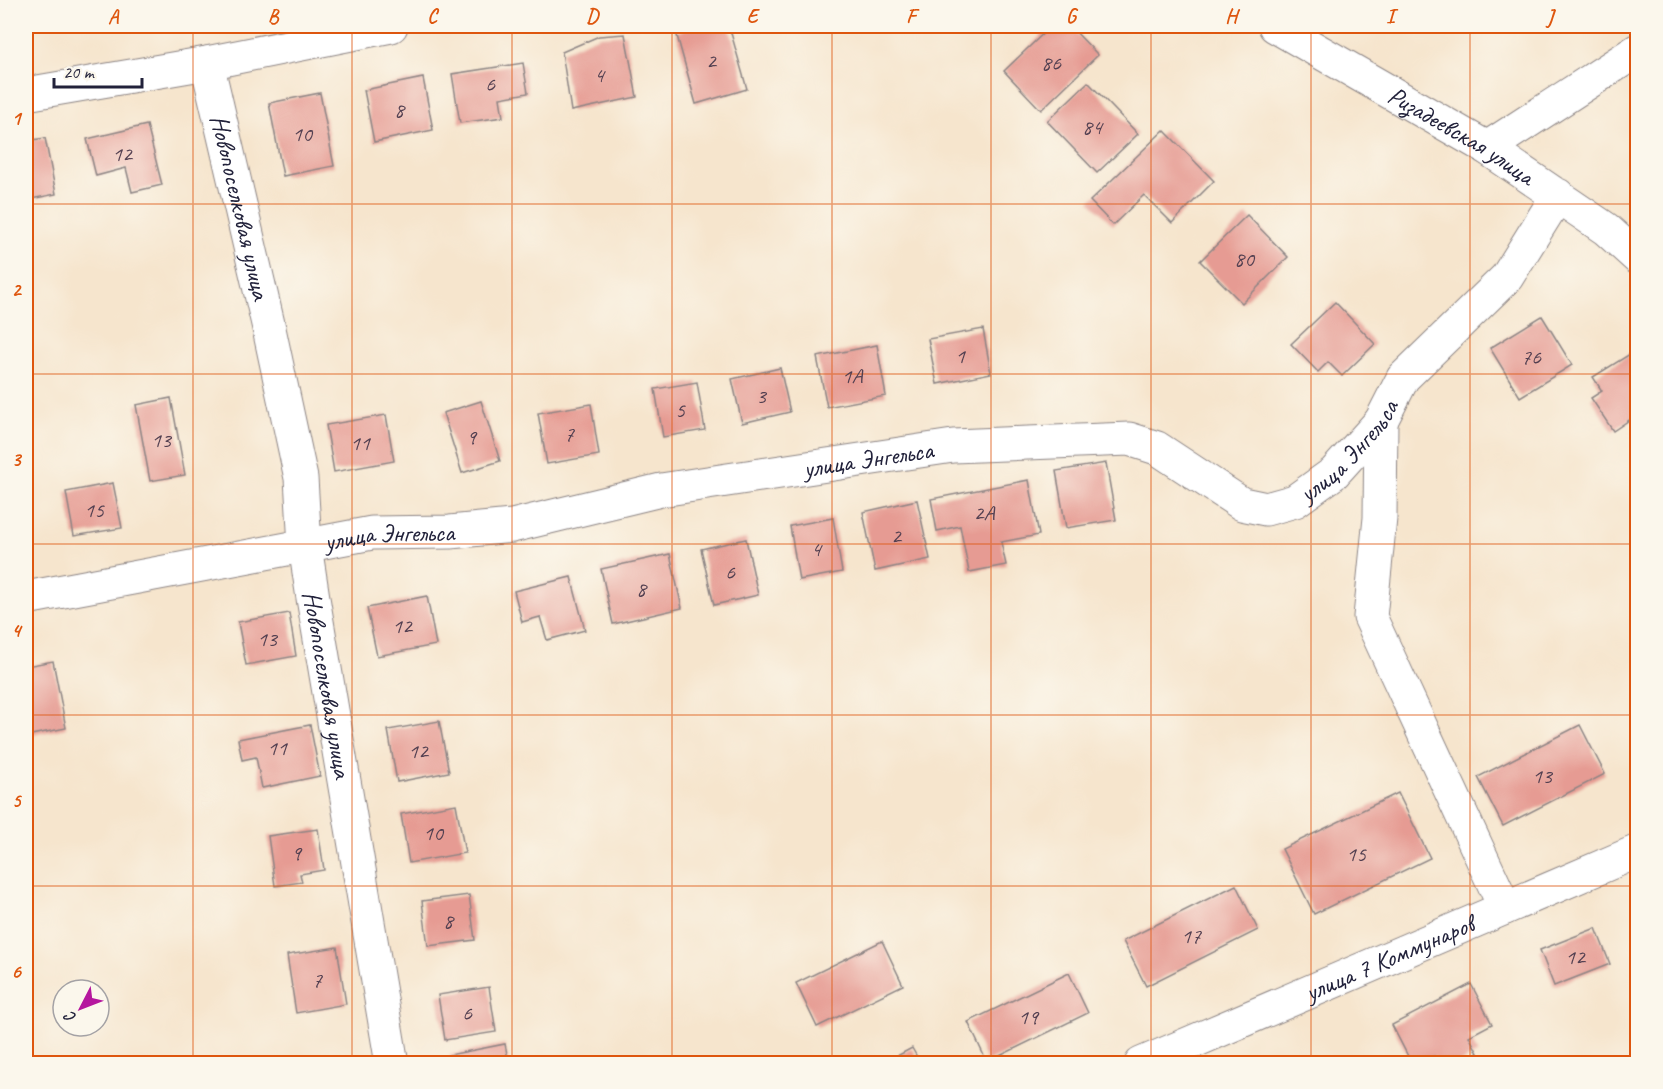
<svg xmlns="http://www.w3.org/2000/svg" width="1663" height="1089" font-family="Caveat,sans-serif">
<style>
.building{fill:#e69b93}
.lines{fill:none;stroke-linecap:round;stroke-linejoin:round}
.minor-casing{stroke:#8c8484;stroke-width:35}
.minor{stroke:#fff;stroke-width:33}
.grid{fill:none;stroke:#de560e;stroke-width:1.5;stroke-opacity:0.55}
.labels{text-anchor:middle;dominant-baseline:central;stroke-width:4.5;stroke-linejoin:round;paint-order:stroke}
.number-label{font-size:22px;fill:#534051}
.street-label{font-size:26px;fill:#22223b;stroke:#fbf7ec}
.neatline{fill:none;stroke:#de560e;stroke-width:2}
.grid-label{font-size:20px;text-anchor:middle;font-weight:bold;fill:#de560e}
</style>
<rect width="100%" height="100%" fill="#fbf7ec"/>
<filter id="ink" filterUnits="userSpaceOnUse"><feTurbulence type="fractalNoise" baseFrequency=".0167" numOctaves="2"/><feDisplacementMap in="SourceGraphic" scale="12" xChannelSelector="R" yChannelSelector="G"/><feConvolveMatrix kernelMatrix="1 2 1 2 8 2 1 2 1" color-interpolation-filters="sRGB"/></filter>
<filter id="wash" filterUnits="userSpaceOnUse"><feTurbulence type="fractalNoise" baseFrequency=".008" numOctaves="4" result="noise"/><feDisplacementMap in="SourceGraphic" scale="24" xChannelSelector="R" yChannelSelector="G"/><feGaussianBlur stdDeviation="1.35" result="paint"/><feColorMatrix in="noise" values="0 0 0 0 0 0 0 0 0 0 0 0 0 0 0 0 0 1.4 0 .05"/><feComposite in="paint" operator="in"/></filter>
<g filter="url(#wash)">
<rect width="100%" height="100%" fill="#f6e5cd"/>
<g id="blocks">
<g class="building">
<polygon points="701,26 729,26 747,89 696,104 676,32"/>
<polygon points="1051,26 1070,26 1098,55 1041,110 1004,71"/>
<polygon points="625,34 637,97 571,111 562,52 599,36"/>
<polygon points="523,63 528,93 500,98 503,117 460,123 452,74"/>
<polygon points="423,78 433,130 374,142 364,90"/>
<polygon points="1088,82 1138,134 1097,173 1047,121"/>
<polygon points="320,93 334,166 283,176 269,103"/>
<polygon points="147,125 162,185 132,192 126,168 96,176 87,139"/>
<polygon points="1164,130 1214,181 1172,223 1144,195 1113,225 1090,201"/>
<polygon points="45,138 56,194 26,200 26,141"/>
<polygon points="1247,215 1288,257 1242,303 1200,261"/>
<polygon points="1335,302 1375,344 1342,376 1328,362 1318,372 1291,344"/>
<polygon points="1542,316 1572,365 1520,397 1490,348"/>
<polygon points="983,329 991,373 937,384 928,339"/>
<polygon points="877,345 886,396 827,407 817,357"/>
<polygon points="1638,349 1638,414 1613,431 1591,398 1602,391 1593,377"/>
<polygon points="780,368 790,412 742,423 732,379"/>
<polygon points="697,382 705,430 663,437 655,389"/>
<polygon points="171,398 185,475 150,481 136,405"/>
<polygon points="481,401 500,461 462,473 443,413"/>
<polygon points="591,404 599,455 547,464 538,413"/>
<polygon points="386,415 394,461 334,472 326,425"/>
<polygon points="1106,463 1116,520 1066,528 1056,471"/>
<polygon points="1029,480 1039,535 1001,542 1006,565 969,572 960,526 937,531 931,499"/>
<polygon points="113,483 122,528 74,536 66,492"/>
<polygon points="917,500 930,559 875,571 863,512"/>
<polygon points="833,518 842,572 799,580 790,526"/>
<polygon points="27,525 30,545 26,546 26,526"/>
<polygon points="746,539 758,595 714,605 701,549"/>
<polygon points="670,554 682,608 613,624 601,569"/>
<polygon points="571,577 585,630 547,640 540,617 522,622 514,591"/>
<polygon points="427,596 436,645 377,656 367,608"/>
<polygon points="289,613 296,656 246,665 238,622"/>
<polygon points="53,661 66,728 26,736 26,666"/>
<polygon points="439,721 449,772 397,782 388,730"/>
<polygon points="310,725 320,776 262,788 256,757 242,760 238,739"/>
<polygon points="1580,725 1605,774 1503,826 1478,777"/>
<polygon points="1398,793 1430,858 1314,914 1282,849"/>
<polygon points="456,804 465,853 409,863 401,814"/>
<polygon points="318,829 324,870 300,874 302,882 275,886 268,836"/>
<polygon points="1236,885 1258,930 1146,986 1123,941"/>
<polygon points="469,895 475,940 428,946 422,901"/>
<polygon points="1596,928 1610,964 1554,986 1540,950"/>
<polygon points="882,941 903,985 817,1027 796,983"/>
<polygon points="337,947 346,1004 296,1013 287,955"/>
<polygon points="1069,973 1088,1013 987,1062 968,1022"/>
<polygon points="1471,984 1492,1024 1469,1036 1478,1053 1458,1064 1438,1064 1434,1056 1420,1064 1412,1064 1392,1025"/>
<polygon points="489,987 496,1032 445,1040 438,995"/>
<polygon points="505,1044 509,1064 451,1064 449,1055"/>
<polygon points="912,1048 921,1064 882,1064"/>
</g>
</g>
</g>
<g filter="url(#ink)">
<use href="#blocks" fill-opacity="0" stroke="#8c8484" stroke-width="1.5"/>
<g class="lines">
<g class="minor-casing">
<g id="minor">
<path id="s1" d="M1275,26L1487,148L1606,229L1638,258"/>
<path id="s2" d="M207,63L268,324L301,478L305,546L313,598L392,1064"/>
<polyline points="26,94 207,63 391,26"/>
<polyline points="1487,148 1638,50"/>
<polyline points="1381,421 1380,518 1370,617 1505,908"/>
<path id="s3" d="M26,598L372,533L450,532L512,526L661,490L953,446L1129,439L1157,448L1242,504L1266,509L1295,501L1334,473L1381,421L1403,378L1507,277L1558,195"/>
<path id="s4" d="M1141,1064L1638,851"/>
</g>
</g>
<use href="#minor" class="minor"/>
</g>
</g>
<path class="grid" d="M193,26V1064M352,26V1064M512,26V1064M672,26V1064M832,26V1064M991,26V1064M1151,26V1064M1311,26V1064M1470,26V1064M26,204H1638M26,374H1638M26,544H1638M26,715H1638M26,886H1638"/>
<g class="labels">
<g class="number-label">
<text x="711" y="61">2</text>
<text x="1051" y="63">86</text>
<text x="599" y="75">4</text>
<text x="490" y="84">6</text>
<text x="399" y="110">8</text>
<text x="1092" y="127">84</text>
<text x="302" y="134">10</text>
<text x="122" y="154">12</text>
<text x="1244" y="259">80</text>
<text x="960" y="356">1</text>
<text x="1531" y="357">76</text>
<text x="852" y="376">1А</text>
<text x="761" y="396">3</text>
<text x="680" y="410">5</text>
<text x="569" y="434">7</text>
<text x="471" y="437">9</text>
<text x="161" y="440">13</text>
<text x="360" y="443">11</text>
<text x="94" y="510">15</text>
<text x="984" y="513">2А</text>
<text x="896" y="536">2</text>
<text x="816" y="549">4</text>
<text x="730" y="572">6</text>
<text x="641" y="589">8</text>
<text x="402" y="626">12</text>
<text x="267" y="639">13</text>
<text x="277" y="748">11</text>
<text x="418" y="751">12</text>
<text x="1542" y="776">13</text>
<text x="433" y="833">10</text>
<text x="296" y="853">9</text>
<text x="1356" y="854">15</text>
<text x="448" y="921">8</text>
<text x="1191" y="936">17</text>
<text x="1575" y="957">12</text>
<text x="317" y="980">7</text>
<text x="467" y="1013">6</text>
<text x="1028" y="1017">19</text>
</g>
<g class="street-label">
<text stroke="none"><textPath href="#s1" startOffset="216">Ризадеевская улица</textPath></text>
<text stroke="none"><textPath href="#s2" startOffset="148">Новопоселковая улица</textPath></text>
<text stroke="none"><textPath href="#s3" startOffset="1377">улица Энгельса</textPath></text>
<text stroke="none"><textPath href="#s3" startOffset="855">улица Энгельса</textPath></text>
<text stroke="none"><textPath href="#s3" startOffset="369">улица Энгельса</textPath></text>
<text stroke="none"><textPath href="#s2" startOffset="634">Новопоселковая улица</textPath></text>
<text stroke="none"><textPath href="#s4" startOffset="270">улица 7 Коммунаров</textPath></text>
</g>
</g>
<rect width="1663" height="1089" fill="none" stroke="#fbf7ec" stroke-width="66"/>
<g transform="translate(81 1008) rotate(228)"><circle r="28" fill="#fbf7ec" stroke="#a4a2a5" stroke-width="1.5"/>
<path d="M0-4.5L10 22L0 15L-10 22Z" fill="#b5179e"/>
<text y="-9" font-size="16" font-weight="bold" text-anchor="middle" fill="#22223b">С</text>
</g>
<path d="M54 78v9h88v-9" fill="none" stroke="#22223b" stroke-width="3"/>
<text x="63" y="78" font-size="18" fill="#22223b" stroke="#fbf7ec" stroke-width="4.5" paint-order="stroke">20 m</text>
<rect x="33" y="33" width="1597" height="1023" class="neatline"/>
<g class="grid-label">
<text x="113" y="23">A</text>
<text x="273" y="23">B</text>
<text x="432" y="23">C</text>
<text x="592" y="23">D</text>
<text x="752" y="23">E</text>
<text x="911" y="23">F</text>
<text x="1071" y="23">G</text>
<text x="1231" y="23">H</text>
<text x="1390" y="23">I</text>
<text x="1550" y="23">J</text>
<text x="16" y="125">1</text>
<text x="16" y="296">2</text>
<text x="16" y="466">3</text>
<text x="16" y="637">4</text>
<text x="16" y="807">5</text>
<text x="16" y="978">6</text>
</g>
</svg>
